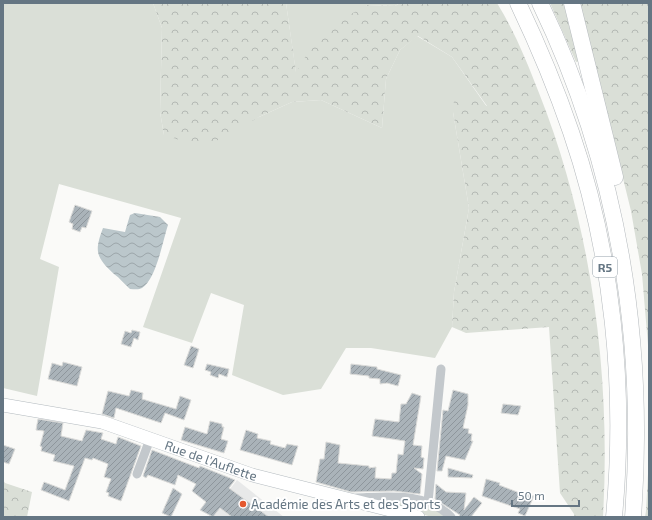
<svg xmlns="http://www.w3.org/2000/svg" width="652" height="520" font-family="'Exo 2',sans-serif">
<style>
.built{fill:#e8e9e9}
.grass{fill:#dadfd7}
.forest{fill:url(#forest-crowns)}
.water{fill:url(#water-waves)}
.building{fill:url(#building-hatch);stroke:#dcdcda}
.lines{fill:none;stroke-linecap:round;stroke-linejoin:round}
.secondary-casing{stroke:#b3babf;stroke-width:14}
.highway-casing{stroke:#b4b9bd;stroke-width:17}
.street{stroke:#c3c8cc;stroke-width:9}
.secondary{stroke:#fff;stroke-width:13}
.highway{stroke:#fff;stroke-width:16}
.poi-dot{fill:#e4572e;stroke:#fff;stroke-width:1.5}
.labels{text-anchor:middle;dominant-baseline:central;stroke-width:4;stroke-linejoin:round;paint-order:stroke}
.shield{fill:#fff;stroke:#939fa8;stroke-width:1}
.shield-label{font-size:12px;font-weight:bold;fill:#657683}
.street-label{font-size:13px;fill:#657683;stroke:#fff}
.poi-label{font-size:13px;fill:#657683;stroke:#fff;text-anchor:start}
</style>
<defs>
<pattern id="forest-crowns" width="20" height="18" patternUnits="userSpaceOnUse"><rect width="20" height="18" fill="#dadfd7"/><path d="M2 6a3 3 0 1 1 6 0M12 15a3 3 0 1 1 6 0" fill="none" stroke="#b4b9b4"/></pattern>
<pattern id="water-waves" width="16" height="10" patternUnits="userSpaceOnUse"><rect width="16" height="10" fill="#bbc7cb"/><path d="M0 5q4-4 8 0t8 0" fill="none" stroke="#9ca6aa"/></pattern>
<pattern id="building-hatch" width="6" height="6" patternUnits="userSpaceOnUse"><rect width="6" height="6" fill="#aab3b9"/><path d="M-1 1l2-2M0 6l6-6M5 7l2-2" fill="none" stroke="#8e969c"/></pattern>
</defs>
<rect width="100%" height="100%" fill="#fafaf8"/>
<polygon class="built" points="237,480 284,517 208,517"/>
<g class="grass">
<polygon points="3,3 153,3 162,28 160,112 164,135 259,117 292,102 321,100 382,128 386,79 400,50 417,36 452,57 487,107 453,112 469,208 454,292 452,327 435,358 371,348 346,348 321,389 283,395 232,375 244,305 211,293 192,343 143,327 181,218 59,184 40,259 59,267 37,396 3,388"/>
<polygon points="286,3 400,3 395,6 367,5 296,73"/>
<path d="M375,501C396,502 431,498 445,517H432Z"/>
</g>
<g class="forest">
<path d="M153,3H286L296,72L321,31L367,5L395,6L400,3H497C515,32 527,62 539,93C592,227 611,374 603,517H574V514L560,493L549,327L466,333L452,327L454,292L469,208L453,112L454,100L467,97L487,106L452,57L418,36L400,50L386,79L382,128L321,100L292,102L259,117L218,140L198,146L164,135L160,112L162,28Z"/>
<polygon points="550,3 567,3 580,61 576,62"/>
<polygon points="580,3 649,3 649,357 642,274 631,211"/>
<polygon points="649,455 649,517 645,517 646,511"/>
<polygon points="3,480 5,483 32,492 27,517 3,517"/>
</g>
<path class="water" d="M135,213L160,217L168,225C163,240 156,280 142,288C139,290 134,289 130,289C124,284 120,278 114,274C96,257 94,252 103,228L125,232L130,215Z"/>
<g class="building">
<polygon points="75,205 92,211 86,228 82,227 80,232 72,229 73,224 69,222"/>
<polygon points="132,330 140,332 138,340 134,338 131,347 121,344 125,331 131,333"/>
<polygon points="191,346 199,349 193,368 184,365"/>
<polygon points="63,362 82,367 77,386 48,379 52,363 62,366"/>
<polygon points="207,364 229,369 227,377 219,374 218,378 210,375 211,372 205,370"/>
<polygon points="351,364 377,367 377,369 401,375 398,386 387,383 380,384 380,379 369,378 369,376 350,374"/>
<polygon points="131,390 143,393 142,399 176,409 180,396 191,400 184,420 165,413 161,423 116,408 114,418 102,414 108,391 129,396"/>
<polygon points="453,390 468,394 468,405 463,428 469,429 468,433 472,434 471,441 473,441 465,460 446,456 442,471 437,471 443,410 448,411"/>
<polygon points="412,393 421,396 413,445 422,446 421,457 424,458 423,469 414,468 422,474 420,494 394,491 351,492 316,482 320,459 324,459 326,442 340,445 338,463 369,466 369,468 376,467 375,478 391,479 392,473 396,473 398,454 403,455 405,441 372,436 375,419 399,422 401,404 406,404"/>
<polygon points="503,404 521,406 518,415 501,413"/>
<polygon points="38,419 63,423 61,436 82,441 86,430 103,433 101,439 116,444 118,437 141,446 121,501 108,496 109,493 106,492 111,479 104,477 108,464 93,458 92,460 85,458 69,501 41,490 44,482 65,490 74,466 53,461 55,455 41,451 42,447 40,446 44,431 36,430"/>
<polygon points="210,421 222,424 222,427 224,427 221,439 228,441 224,453 181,440 185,427 207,434"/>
<polygon points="246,430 258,434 257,438 271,441 270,444 285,448 287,444 298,446 292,465 240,450"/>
<polygon points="3,445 15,449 9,464 3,462"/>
<polygon points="152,450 199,468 200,466 235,480 229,488 269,517 232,517 220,508 213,517 200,510 206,502 192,491 196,484 178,475 175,485 148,475 146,478 143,476"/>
<polygon points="448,468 473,475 472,478 448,477"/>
<polygon points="486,479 500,483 499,485 525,495 526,493 534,496 525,516 518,513 520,509 482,496"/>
<polygon points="436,484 446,492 466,493 464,510 474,497 482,503 471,517 458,517 460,515 435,499"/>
<polygon points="173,488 182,494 171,517 162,513"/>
</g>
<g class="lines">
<g class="secondary-casing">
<g id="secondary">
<path id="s1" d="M3,405L102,422L252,475L418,517"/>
</g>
</g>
<g class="highway-casing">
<g id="highway">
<path d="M518,3C538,45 556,88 571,132C613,254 626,388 614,517"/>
<path d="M540,3C618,165 646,338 633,517"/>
<polyline points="572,3 615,177"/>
</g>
</g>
<g class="street">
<polyline points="137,474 150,439"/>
<path d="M356,498C388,497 427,492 451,517"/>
<polyline points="428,502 441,369"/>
</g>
<use href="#secondary" class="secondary"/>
<use href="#highway" class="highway"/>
</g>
<circle class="poi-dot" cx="243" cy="504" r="4"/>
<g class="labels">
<rect class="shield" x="593" y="257" width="24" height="20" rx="3"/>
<g class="shield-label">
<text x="605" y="267">R5</text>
</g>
<g class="street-label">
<text stroke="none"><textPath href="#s1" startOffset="216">Rue de l'Auflette</textPath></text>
</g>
<g class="poi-label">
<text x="251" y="504">Académie des Arts et des Sports</text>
</g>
</g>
<rect width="652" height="520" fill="none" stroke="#657683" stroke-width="8"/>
<path d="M512 500v6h67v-6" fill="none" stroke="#657683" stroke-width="2"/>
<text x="518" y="500" font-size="12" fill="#657683" stroke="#ffffff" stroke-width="3" paint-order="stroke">50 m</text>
</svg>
